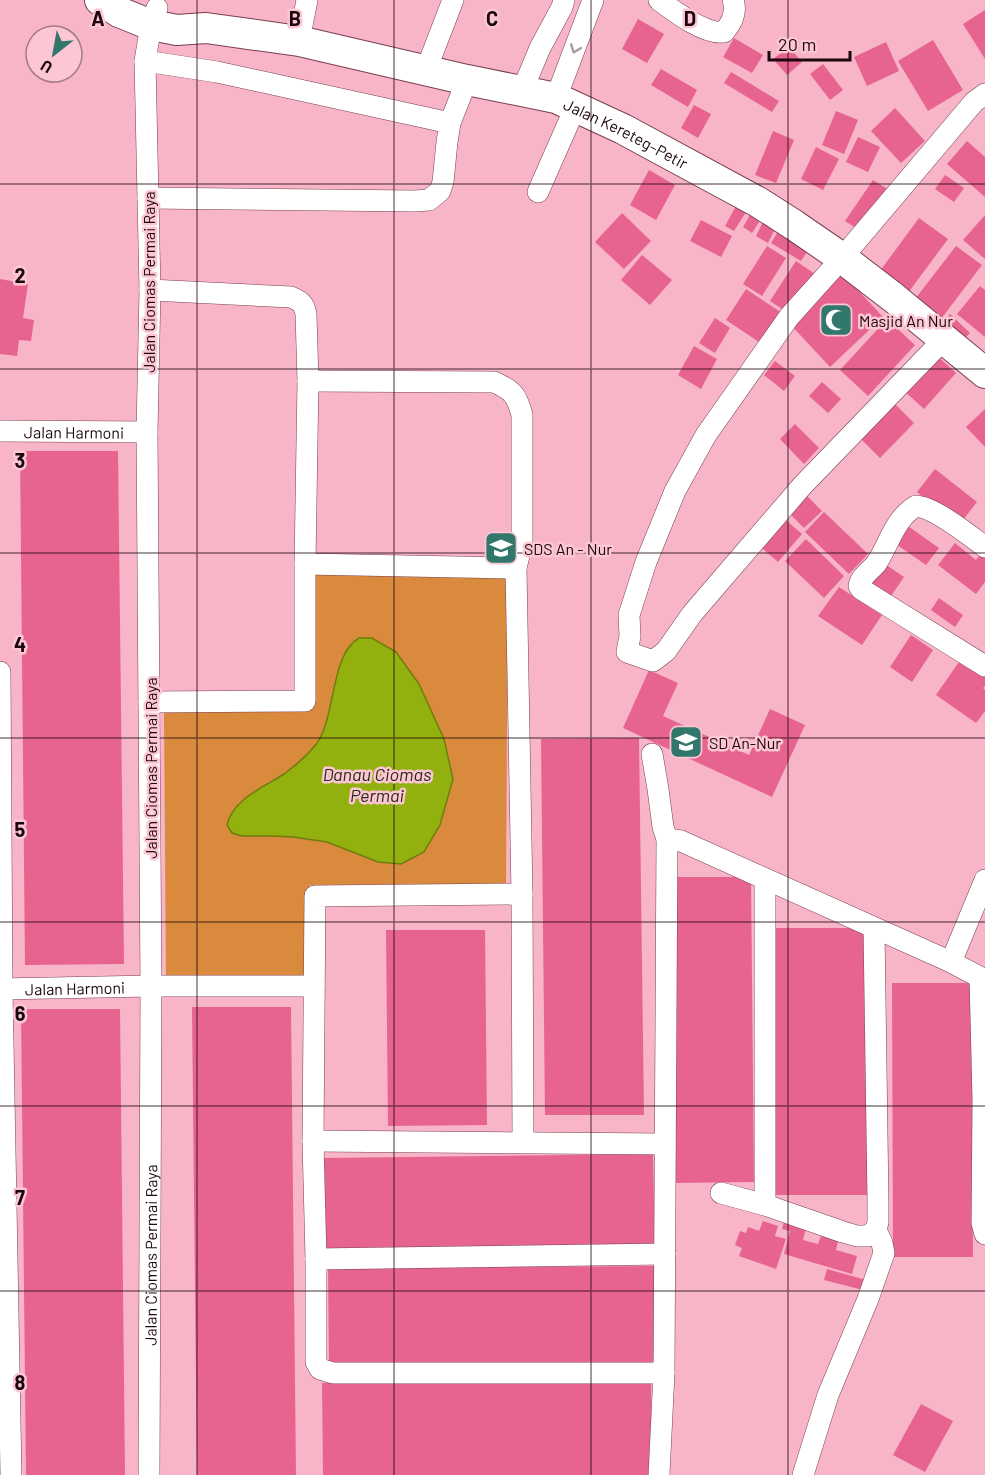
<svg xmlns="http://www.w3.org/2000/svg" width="985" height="1475" font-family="Barlow,sans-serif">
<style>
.green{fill:#da8a3d}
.water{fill:#92b00e;stroke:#6f7d0e;stroke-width:1.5}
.building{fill:#e76490}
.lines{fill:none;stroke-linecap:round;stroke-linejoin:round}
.street-casing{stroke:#783f51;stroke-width:22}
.secondary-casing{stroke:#783f51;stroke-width:32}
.street{stroke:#fff;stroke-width:21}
.secondary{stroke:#fff;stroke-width:30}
.oneway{stroke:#a59c9f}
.grid{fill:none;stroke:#1d070e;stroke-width:1.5;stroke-opacity:0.55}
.labels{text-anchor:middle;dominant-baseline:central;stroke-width:5;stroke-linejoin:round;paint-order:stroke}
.street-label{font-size:16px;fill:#1d070e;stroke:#fdc6d4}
.poi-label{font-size:16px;fill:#1d070e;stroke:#fdc6d4;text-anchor:start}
.water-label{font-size:18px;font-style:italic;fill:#272d17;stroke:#fdc6d4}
.grid-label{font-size:20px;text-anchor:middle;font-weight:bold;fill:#1d070e;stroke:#fdc6d4;stroke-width:5;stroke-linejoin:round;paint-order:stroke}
</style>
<rect width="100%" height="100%" fill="#f8b5c7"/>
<polygon class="green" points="313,574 508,578 506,884 309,885 310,981 166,981 164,711 309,709"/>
<path class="water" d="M359,638H372L396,652L419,684L444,739L453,779L440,825L424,852L401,864L378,862L327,842L293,837L272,836H242L232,833L227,825C232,800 264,787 284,774C296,765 308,755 317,743C336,716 330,655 359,638Z"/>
<g class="building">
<polygon points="985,10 985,59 963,24"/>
<polygon points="638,19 664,34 647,63 622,49"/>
<polygon points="734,38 763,55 752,73 723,57"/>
<polygon points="933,40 963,90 928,111 898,61"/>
<polygon points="886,42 899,71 867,86 854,57"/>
<polygon points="789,47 802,62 787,75 773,59"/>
<polygon points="823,64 843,90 830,100 810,74"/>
<polygon points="661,69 697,90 688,107 651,85"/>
<polygon points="731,72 779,101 772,112 724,83"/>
<polygon points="694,105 711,114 698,138 681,128"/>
<polygon points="895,108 925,141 901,163 871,131"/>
<polygon points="836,111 858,120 844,154 822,145"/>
<polygon points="773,131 794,140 776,183 755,175"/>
<polygon points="858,137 880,147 868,172 846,162"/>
<polygon points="967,141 985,157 985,197 947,164"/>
<polygon points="816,147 839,159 823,190 801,179"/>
<polygon points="649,170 675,185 656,220 630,205"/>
<polygon points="945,175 964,188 954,202 935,189"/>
<polygon points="873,180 889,190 861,231 845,221"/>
<polygon points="736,206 746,212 734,231 725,226"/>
<polygon points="622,213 651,241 624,269 595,242"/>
<polygon points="751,213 761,219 752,233 743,227"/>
<polygon points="985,215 985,259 963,240"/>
<polygon points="919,218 948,239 908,293 880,271"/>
<polygon points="701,220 732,236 721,257 690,241"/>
<polygon points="763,222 775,229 768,243 756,236"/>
<polygon points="779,230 809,249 801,261 771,243"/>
<polygon points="767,246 786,258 762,296 743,284"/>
<polygon points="956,246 982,265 941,319 915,299"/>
<polygon points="642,255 672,280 650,305 621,280"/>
<polygon points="796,261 815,274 788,313 770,301"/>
<polygon points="843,274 883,317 830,367 789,323"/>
<polygon points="0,279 28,284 23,318 34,320 31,341 19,340 17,356 0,354"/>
<polygon points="980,286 985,290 985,337 957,314"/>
<polygon points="746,289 782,313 762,344 726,320"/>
<polygon points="950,314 970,333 965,338 945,320"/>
<polygon points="715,318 730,328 715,353 699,343"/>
<polygon points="887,319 915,345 868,396 840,370"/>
<polygon points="694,346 717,359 701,389 678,375"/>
<polygon points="933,352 956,373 924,409 901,388"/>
<polygon points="775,361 795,376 784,391 764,375"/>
<polygon points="822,382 841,399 828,413 809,396"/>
<polygon points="890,399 914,423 880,458 856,434"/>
<polygon points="985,409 985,447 966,427"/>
<polygon points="795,424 819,448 804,464 780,439"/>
<polygon points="20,451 118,451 124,964 25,965"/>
<polygon points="935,469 977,502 959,525 917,492"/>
<polygon points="802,491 822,511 804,528 784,508"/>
<polygon points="824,512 868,554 849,574 805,532"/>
<polygon points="781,516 802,534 778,562 757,544"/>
<polygon points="905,524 939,548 926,565 893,542"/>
<polygon points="806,539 844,576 824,598 785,561"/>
<polygon points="955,543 976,560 981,553 985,556 985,582 976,594 938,565"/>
<polygon points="882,562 904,577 889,599 867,585"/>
<polygon points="839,587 882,615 862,645 818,616"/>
<polygon points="939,598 963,615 955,627 931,610"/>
<polygon points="911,635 933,650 912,682 890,667"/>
<polygon points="961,659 985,675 985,686 983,688 985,690 985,711 976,723 936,695"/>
<polygon points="649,670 678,683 663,716 749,755 770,709 805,725 772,797 623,728"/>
<polygon points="639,738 644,1115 545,1115 541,739"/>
<polygon points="669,877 751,877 754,1182 673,1183"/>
<polygon points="767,928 866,928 870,1195 771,1195"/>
<polygon points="386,930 485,930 487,1125 388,1126"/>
<polygon points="892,983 972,983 973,1257 893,1257"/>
<polygon points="192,1007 291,1007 296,1475 197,1475"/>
<polygon points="21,1009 120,1009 125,1475 26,1475"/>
<polygon points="653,1154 655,1246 326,1250 324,1158"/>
<polygon points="763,1221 778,1226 775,1236 786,1239 776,1269 739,1256 742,1248 735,1245 740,1231 746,1233 748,1227 759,1231"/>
<polygon points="784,1222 806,1228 803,1240 818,1244 821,1236 838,1241 836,1250 857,1256 852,1274 784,1254 790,1231 782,1229"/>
<polygon points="657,1266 658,1363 329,1365 328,1268"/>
<polygon points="827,1269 866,1280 863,1290 824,1280"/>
<polygon points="651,1379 652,1475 323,1475 322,1383"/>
<polygon points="921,1404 953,1421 925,1472 893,1455"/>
</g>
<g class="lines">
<g class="street-casing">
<g id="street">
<path d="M659,0C675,12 705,35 724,32C732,23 737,12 733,0"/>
<polyline points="299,41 307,0"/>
<polyline points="145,61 217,72 450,123"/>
<polyline points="426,70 453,0"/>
<polyline points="522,91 540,48 562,7 564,0"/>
<polyline points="556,98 593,0"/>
<polyline points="538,192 575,108"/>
<polyline points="148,198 415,201 429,200 440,191 443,182 447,142 450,123 467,80"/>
<polyline points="944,339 802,486 692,614 666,651 653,661 627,652 630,636 629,615 646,562 675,491 706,435 789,317 842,258 974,102 985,94"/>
<path d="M308,381L494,382C512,390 517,395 522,415V543L516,568L522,894L523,1142"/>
<path id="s1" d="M0,431L147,432"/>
<path d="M985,547C969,535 934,507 916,506C894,519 889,545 876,564C870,571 861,576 859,586L861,589L985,666"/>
<polyline points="305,564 516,568"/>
<polyline points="0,672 2,989 11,1475"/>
<path d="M149,702L305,701V564L308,381L306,314C304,303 300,301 291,297L150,290"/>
<polyline points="652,754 658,789 663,827 667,839 664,1373 659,1475"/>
<polyline points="667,839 681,841 951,962 985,980"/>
<polyline points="522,894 315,896 313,1141 316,1259 316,1362 320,1369 333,1373 664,1373"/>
<polyline points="951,962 985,880"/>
<polyline points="980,978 983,1101 982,1223 985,1234"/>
<path id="s2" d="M0,989L151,986H314"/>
<polyline points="313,1141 665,1144"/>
<polyline points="721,1193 765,1205 843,1232 857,1236 868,1236 876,1230"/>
<polyline points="765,1205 765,879"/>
<polyline points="316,1259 665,1254"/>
<path id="s3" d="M149,1475L151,986L147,432L150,290L145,61L151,25L157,8"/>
<polyline points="803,1475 828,1395 868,1299 884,1253 882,1243 876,1230 878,1222 878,1202 874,929"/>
</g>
</g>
<g class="secondary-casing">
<g id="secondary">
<path id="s4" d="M100,0L119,12L151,25L177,30L206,28L299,41L467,80L556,98L623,129L758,202L794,225L842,258L894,298L985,373"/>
</g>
</g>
<use href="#street" class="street"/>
<use href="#secondary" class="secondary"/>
</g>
<defs><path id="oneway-chevron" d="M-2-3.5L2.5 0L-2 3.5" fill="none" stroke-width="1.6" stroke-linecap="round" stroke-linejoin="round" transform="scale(1.5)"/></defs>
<use class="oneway" href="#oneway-chevron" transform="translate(575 49) rotate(111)"/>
<path class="grid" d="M197,0V1475M394,0V1475M591,0V1475M788,0V1475M0,184H985M0,369H985M0,553H985M0,738H985M0,922H985M0,1106H985M0,1291H985"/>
<defs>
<g id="mosque-square" transform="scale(1.725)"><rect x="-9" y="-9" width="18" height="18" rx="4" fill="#32776c" stroke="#fdc6d4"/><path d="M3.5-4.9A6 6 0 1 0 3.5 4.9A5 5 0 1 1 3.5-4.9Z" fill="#fff"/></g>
<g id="school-square" transform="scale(1.725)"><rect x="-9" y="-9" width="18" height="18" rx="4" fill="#32776c" stroke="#fdc6d4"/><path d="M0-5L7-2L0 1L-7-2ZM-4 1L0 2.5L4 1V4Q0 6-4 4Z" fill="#fff"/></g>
</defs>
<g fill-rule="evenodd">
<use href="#mosque-square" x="836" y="320"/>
<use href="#school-square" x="501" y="548"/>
<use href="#school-square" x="686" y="742"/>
</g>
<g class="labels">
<g class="street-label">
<text stroke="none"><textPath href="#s4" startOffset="548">Jalan Kereteg–Petir</textPath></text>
<text transform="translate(148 282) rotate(-90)">Jalan Ciomas Permai Raya</text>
<text stroke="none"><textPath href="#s1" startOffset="74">Jalan Harmoni</textPath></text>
<text transform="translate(150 768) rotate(-90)">Jalan Ciomas Permai Raya</text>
<text stroke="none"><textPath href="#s2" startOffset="75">Jalan Harmoni</textPath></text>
<text stroke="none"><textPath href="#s3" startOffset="220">Jalan Ciomas Permai Raya</textPath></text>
</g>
<g class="poi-label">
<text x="859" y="320">Masjid An Nur</text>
<text x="524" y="548">SDS An - Nur</text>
<text x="709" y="742">SD An-Nur</text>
</g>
<g class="water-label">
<text x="377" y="774">Danau Ciomas<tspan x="377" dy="21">Permai</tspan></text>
</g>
</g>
<g class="grid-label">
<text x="98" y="26">A</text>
<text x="295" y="26">B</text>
<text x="492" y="26">C</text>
<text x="690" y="26">D</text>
<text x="20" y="283">2</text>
<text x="20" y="468">3</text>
<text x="20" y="652">4</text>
<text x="20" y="837">5</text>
<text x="20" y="1021">6</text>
<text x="20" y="1205">7</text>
<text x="20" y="1390">8</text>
</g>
<g transform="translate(54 54) rotate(211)"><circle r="28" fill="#fdc6d4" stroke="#a37a85" stroke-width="1.5"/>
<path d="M0-4.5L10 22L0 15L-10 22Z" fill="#32776c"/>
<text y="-9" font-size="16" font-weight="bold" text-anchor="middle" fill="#1d070e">U</text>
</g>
<path d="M769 51v9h81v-9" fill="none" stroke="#1d070e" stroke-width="3"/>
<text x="778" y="51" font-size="18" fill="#1d070e" stroke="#fdc6d4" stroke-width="4.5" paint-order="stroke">20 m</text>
</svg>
